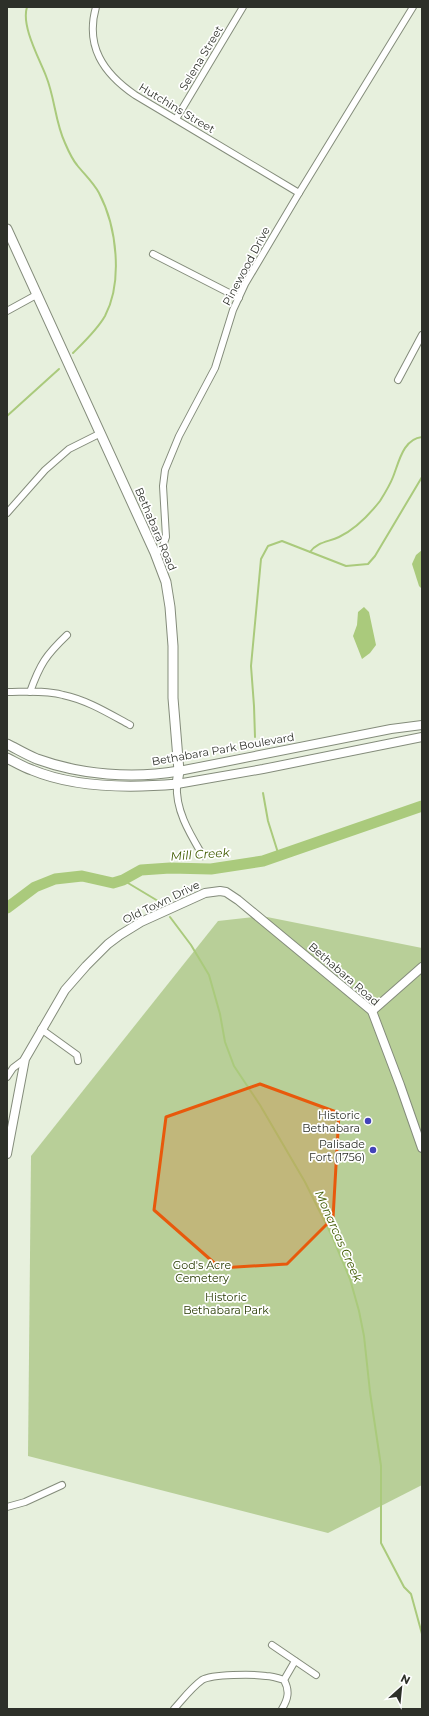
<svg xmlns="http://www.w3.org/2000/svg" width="429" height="1716" font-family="Montserrat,sans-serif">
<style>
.green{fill:#b8cf98}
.water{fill:#aaca7c}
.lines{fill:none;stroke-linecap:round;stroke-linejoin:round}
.stream{stroke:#aaca7c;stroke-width:2}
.river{stroke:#aaca7c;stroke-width:11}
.minor-casing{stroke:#848c7b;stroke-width:8}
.tertiary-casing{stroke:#848c7b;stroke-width:10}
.secondary-casing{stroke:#848c7b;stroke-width:11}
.minor{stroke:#fff;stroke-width:6}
.tertiary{stroke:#fff;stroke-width:8}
.secondary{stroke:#fff;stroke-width:9}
.marked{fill:#e8590c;fill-opacity:0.2;stroke:#e8590c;stroke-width:3;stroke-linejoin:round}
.poi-dot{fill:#4343b9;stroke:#fff;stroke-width:1.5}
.labels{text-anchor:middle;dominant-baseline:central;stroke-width:3.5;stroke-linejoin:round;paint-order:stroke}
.street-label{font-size:11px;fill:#2d3029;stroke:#fff}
.poi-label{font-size:11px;fill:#2d3029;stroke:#fff;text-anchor:end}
.park-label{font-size:11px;fill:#263900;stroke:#fff}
.water-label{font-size:12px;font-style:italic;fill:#405b00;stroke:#fff}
</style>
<rect width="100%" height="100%" fill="#e7f0dd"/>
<polygon class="green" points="262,916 422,948 422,1485 328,1533 28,1456 31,1156 218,921"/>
<g class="water">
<polygon points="422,550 422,589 419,586 412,564 416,555"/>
<polygon points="364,607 369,612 376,645 370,653 362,659 353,636 357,625 358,612"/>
</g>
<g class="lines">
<g class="stream">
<path d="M27,7C21,26 39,58 46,76C55,98 55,122 65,143C68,150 72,159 77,165C84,174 93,182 99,193C117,227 123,282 105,316C97,330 84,342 73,353"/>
<polyline points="7,416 59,369"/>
<path d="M310,552C317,542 328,542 339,537C356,529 369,515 380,501C385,493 390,485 393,477C399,462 403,439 422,437"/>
<polyline points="255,737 254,706 251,666 261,559 268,546 282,541 346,566 368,564 375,556 422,477"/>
<polyline points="263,793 268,821 279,856"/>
<polyline points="123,880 158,901"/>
<polyline points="170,917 191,945 209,975 220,1014 225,1042 234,1066 260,1105 305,1182 332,1236 350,1279 359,1311 364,1336 370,1392 381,1466 381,1543 404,1587 411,1594 422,1634"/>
</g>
<polyline class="river" points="7,908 35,887 55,879 82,876 113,883 123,880 141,870 170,868 211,869 263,861 422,806"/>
<g class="minor-casing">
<g id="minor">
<path d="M96,7C85,46 103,73 135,95L299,193"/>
<polyline points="176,119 243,7"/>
<polyline points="153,254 239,298"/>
<polyline points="7,311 38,294"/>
<polyline points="398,380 422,335"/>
<polyline points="7,513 45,470 69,449 101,433"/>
<polyline points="155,553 162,549 166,537 163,486 165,470 179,436 215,368 233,310 245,284 299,193 413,7"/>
<path d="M7,692C25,692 45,690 63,695C87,700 108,713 130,725"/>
<path d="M30,692C40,664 46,655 67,635"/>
<path d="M177,784C175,810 190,834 203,856"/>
<polyline points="41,1029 77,1055 78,1061"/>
<polyline points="7,1077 13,1068 25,1059"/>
<polyline points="7,1507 25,1502 62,1485"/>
<polyline points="272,1645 316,1675"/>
<polyline points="284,1680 295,1661"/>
<path d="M174,1709C183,1699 191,1688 202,1680C212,1674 254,1674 266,1676C272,1676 278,1678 284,1680C290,1691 288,1699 282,1709"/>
</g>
</g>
<g class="tertiary-casing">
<g id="tertiary">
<polyline points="179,771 391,729 422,725"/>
<polyline points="177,784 263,769 422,737"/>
<polyline points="372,1011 422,967"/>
<polyline points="7,1154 25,1059 65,990 86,966 108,944 120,935 141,922 205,893 220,891 226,892 238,900 372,1011 400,1085 422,1148"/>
</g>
</g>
<g class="secondary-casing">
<g id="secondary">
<path d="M7,229L155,553L166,582L170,607L173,646V698L179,771L177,784C131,788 75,788 32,770C23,767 15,762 7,758"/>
<path d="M7,744C17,749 27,755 37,759C81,775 133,779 179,771"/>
</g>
</g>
<use href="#minor" class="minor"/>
<use href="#tertiary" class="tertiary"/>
<use href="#secondary" class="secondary"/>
</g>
<path class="marked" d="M260,1084L339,1113L333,1218L287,1264L220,1268L154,1210L166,1117Z"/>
<g class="poi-dot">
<circle cx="368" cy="1121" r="4"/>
<circle cx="373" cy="1150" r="4"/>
</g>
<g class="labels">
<g class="street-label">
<text transform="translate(201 58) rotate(-59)">Selena Street</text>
<text transform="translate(177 108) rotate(31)">Hutchins Street</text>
<text transform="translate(246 266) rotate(-62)">Pinewood Drive</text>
<text transform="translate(156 529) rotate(67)">Bethabara Road</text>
<text transform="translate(223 749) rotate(-10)">Bethabara Park Boulevard</text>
<text transform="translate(161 902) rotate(-26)">Old Town Drive</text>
<text transform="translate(344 974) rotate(41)">Bethabara Road</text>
</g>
<g class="poi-label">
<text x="360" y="1115">Historic<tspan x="360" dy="13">Bethabara</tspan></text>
<text x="365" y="1144">Palisade<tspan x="365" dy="13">Fort (1756)</tspan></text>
</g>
<g class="park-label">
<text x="202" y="1265">God's Acre<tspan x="202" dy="13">Cemetery</tspan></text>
<text x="226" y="1297">Historic<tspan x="226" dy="13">Bethabara Park</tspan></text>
</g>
<g class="water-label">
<text transform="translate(200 854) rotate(-4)">Mill Creek</text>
<text transform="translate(339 1236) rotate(66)">Monarcas Creek</text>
</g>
</g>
<rect width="429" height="1716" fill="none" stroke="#2d3029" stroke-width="16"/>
<g transform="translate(401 1688) rotate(27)" stroke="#ffffff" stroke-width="3" paint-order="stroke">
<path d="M0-3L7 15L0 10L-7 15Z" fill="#2d3029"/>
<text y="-6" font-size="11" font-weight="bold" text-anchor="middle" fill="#2d3029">N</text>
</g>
</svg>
